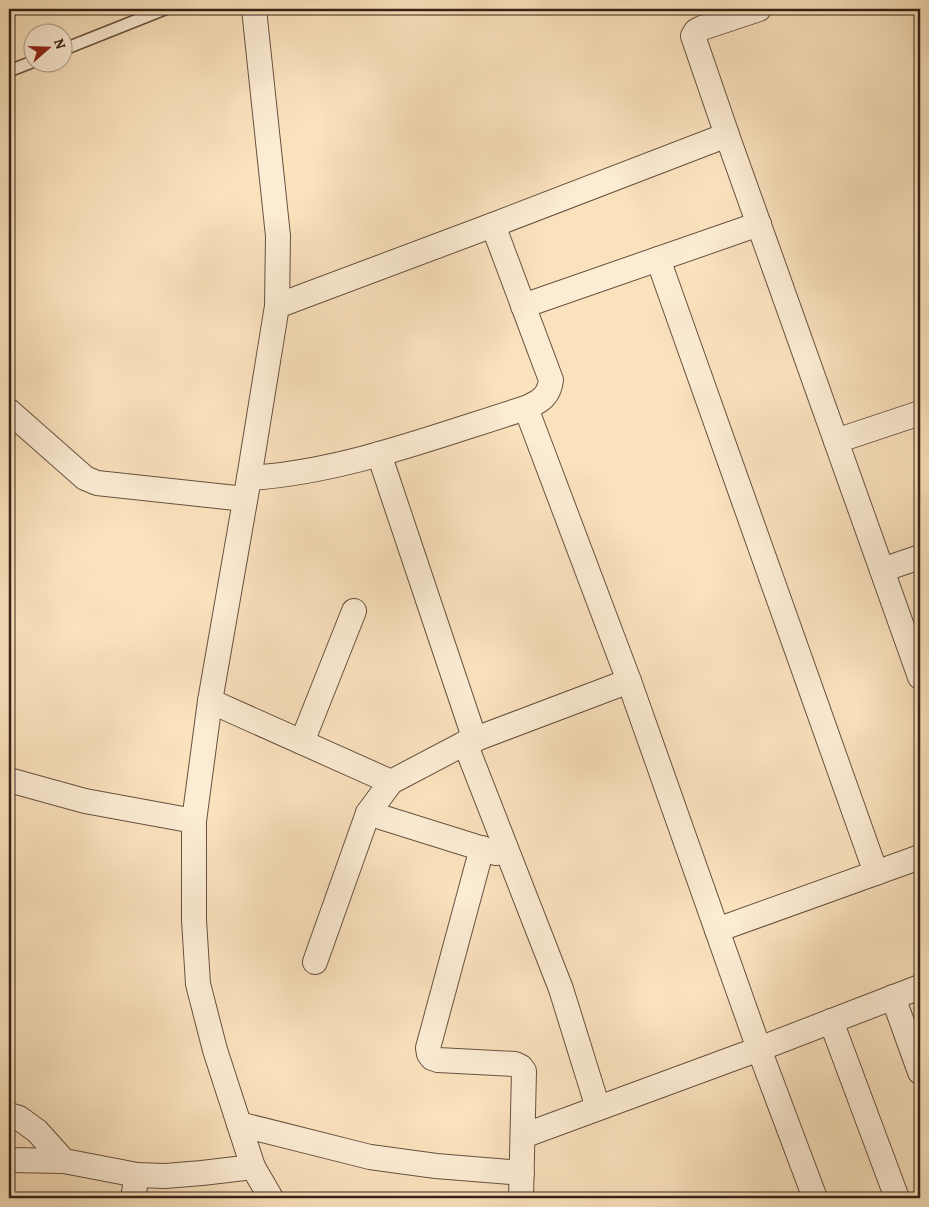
<svg xmlns="http://www.w3.org/2000/svg" width="929" height="1207" font-family="Alegreya,serif">
<style>
.lines{fill:none;stroke-linecap:round;stroke-linejoin:round}
.service-casing{stroke:#675140;stroke-width:14}
.minor-casing{stroke:#675140;stroke-width:26}
.service{stroke:#fcecd4;stroke-width:11}
.minor{stroke:#fcecd4;stroke-width:24}
</style>
<rect width="100%" height="100%" fill="#fae2bd"/>
<filter id="stains"><feTurbulence type="fractalNoise" baseFrequency=".004" numOctaves="4"/><feColorMatrix values="0 0 0 0 .2 0 0 0 0 .09 0 0 0 0 .02 0 0 0 .5 -.17"/></filter>
<radialGradient id="worn" r=".72"><stop offset=".6" stop-color="#630" stop-opacity="0"/><stop offset="1" stop-color="#630" stop-opacity=".3"/></radialGradient>
<g class="lines">
<g class="service-casing">
<g id="service">
<polyline points="62,50 165,9"/>
<polyline points="9,71 32,62"/>
</g>
</g>
<g class="minor-casing">
<g id="minor">
<polyline points="727,135 693,36 696,31 702,28 759,9"/>
<path d="M493,225L551,380C549,396 541,401 526,408L629,681L759,1049L815,1198"/>
<polyline points="658,259 876,873"/>
<polyline points="277,306 493,225 727,135 920,677"/>
<polyline points="523,306 759,224"/>
<polyline points="9,411 85,478 97,483 245,499"/>
<polyline points="836,441 920,413"/>
<polyline points="379,454 475,740"/>
<path d="M249,478C344,472 436,436 526,408"/>
<polyline points="882,570 920,557"/>
<polyline points="210,701 391,782 465,743 629,681"/>
<polyline points="302,742 354,611"/>
<polyline points="465,743 561,989 598,1108"/>
<polyline points="9,780 85,801 194,821"/>
<polyline points="368,813 496,853"/>
<polyline points="482,848 428,1048 429,1054 432,1058 438,1060 515,1064 521,1067 524,1071 521,1198"/>
<polyline points="717,930 920,857"/>
<polyline points="315,962 368,813 391,782"/>
<polyline points="893,997 920,1072"/>
<polyline points="831,1021 897,1198"/>
<polyline points="9,1115 19,1118 37,1131 64,1161 137,1175 165,1176 202,1173 253,1167 215,1050 198,984 194,920 194,821 210,701 249,478 277,306 278,236 254,9"/>
<polyline points="239,1124 370,1157 436,1166 522,1173"/>
<polyline points="523,1136 759,1049 920,987"/>
<polyline points="9,1160 64,1161"/>
<polyline points="253,1167 271,1198"/>
<polyline points="133,1198 137,1175"/>
</g>
</g>
<use href="#service" class="service"/>
<use href="#minor" class="minor"/>
</g>
<rect width="929" height="1207" fill="none" stroke="#fae2bd" stroke-width="30"/>
<rect x="10" y="10" width="909" height="1187" fill="none" stroke="#362116" stroke-width="2.5"/>
<rect x="15" y="15" width="899" height="1177" fill="none" stroke="#362116"/>
<g transform="translate(48 48) rotate(70)"><circle r="24" fill="#fcecd4" stroke="#ad9b88"/>
<path d="M0-4L9 19L0 12L-9 19Z" fill="#8f2418"/>
<text y="-8" font-size="14" font-weight="bold" text-anchor="middle" fill="#362116">N</text>
</g>
<rect width="100%" height="100%" filter="url(#stains)"/>
<rect width="100%" height="100%" fill="url(#worn)"/>
</svg>
